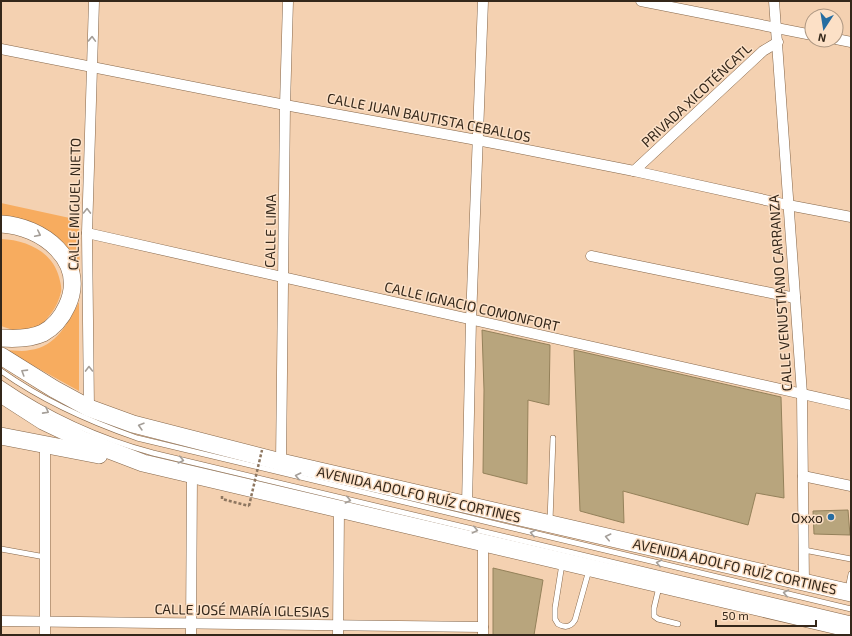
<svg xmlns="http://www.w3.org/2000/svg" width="852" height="636" font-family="'Exo 2',sans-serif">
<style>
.green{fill:#f7ac5f}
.building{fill:#b8a57d;stroke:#94815a}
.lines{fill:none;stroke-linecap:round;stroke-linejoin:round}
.service-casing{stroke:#856649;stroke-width:6}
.minor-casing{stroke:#856649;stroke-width:11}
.primary-casing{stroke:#856649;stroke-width:18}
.path{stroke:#8d7660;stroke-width:2.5;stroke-dasharray:3 2;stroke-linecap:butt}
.service{stroke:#fff;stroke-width:5}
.minor{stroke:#fff;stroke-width:10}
.primary{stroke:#fff;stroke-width:17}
.path-bridge{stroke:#8d7660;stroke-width:2.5;stroke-dasharray:3 2;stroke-linecap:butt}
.oneway{stroke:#a49e98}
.poi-dot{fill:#266da1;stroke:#fce0c6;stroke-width:1.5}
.labels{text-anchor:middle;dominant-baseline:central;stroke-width:3;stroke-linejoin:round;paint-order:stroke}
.street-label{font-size:14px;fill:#34271a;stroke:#fce0c6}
.poi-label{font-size:14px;fill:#34271a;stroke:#fce0c6;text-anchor:end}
</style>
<rect width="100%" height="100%" fill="#f4d1b1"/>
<g class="green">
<polygon points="1,203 79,220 80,288 78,267 64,243 37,227 1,218"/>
<path d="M1,239C26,240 52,251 59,277C60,281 62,287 61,292C57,308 50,316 38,328L13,330L1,326Z"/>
<path d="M79,302V391L5,350C13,350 22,352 30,350C56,347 68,323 79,302Z"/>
</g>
<g class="building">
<polygon points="482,330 550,345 549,405 528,400 527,484 483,473 484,390"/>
<polygon points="574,350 781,397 784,498 756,493 748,525 623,491 624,523 580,511"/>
<polygon points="848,510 850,535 814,534 813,511"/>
<polygon points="493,568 543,580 534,635 493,635"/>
</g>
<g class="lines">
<g class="service-casing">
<g id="service">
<path d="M1,371C43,401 88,421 137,438L851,609"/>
<path d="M1,383C49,416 97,438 153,453L851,619"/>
<polyline points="550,521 553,438"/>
<polyline points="1,549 45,557"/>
<polyline points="804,550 851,559"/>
<path d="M562,564L555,608V619L558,624C565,628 570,628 575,620L589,570"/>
<polyline points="659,587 654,608 654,616 658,619 678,624"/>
<polyline points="848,589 851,574"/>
</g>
</g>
<g class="minor-casing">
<g id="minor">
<polyline points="641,1 812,35"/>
<polyline points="774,1 802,394 804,583"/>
<polyline points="836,39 851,42"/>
<polyline points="1,49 285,105 477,140 634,171 788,205 851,217"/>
<polyline points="634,171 763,51 778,42"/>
<polyline points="87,233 851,405"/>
<polyline points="591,256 795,298"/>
<polyline points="89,408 87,233 94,1"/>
<polyline points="281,462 285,105 288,1"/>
<polyline points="803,476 851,486"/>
<polyline points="467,505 471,320 483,1"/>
<polyline points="483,542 483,635"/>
<polyline points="1,621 483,627"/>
<polyline points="45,635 45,444"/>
<polyline points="191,635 192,474"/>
<polyline points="338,635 339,509"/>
</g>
</g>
<g class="primary-casing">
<g id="primary">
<path d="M1,224C42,226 88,261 67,306C62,317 54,327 43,333C30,339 15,339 1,338"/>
<polyline points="1,356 54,389 89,408 133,424 281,462 851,593"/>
<polyline points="1,394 43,421 83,440 143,463 851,629"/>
<polyline points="1,436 99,455"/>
</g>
</g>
<polyline class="path" points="222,496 222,499 249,506"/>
<use href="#service" class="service"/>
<use href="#minor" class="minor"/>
<use href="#primary" class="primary"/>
<polyline class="path-bridge" points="249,506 262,450"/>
</g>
<defs><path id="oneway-chevron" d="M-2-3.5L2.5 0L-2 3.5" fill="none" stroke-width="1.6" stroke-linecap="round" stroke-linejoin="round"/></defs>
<g class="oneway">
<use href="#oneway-chevron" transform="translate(92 39) rotate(-88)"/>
<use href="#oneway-chevron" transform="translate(87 211) rotate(-89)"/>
<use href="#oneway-chevron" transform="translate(38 234) rotate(26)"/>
<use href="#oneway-chevron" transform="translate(89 369) rotate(-91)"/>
<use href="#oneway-chevron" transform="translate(24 372) rotate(-148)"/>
<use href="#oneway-chevron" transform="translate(46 411) rotate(28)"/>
<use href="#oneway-chevron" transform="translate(141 426) rotate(-164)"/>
<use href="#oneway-chevron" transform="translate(181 460) rotate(13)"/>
<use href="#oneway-chevron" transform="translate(298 476) rotate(-167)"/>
<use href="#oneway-chevron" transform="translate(348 500) rotate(13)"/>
<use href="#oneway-chevron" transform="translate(475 530) rotate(13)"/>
<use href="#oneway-chevron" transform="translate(533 533) rotate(-167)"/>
<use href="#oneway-chevron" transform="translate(608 537) rotate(-167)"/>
<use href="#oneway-chevron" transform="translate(659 563) rotate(-167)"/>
<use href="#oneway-chevron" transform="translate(786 593) rotate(-167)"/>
</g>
<circle class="poi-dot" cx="831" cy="517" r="4"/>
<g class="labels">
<g class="street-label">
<text transform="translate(696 95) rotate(-43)">PRIVADA XICOTÉNCATL</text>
<text transform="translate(429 117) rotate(11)">CALLE JUAN BAUTISTA CEBALLOS</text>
<text transform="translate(74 204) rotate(-89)">CALLE MIGUEL NIETO</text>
<text transform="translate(270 231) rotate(-89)">CALLE LIMA</text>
<text transform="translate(780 293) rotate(-94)">CALLE VENUSTIANO CARRANZA</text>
<text transform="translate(472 306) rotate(13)">CALLE IGNACIO COMONFORT</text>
<text transform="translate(419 494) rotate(13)">AVENIDA ADOLFO RUÍZ CORTINES</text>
<text transform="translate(735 566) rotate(13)">AVENIDA ADOLFO RUÍZ CORTINES</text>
<text transform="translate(242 610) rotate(1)">CALLE JOSÉ MARÍA IGLESIAS</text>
</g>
<g class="poi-label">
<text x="823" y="517">Oxxo</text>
</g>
</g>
<rect width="852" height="636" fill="none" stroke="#34271a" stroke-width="4"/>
<g transform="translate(824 28) rotate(192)"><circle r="19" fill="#fce0c6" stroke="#ac9681"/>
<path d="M0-3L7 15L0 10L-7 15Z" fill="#266da1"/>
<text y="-6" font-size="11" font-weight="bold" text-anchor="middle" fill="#34271a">N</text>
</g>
<path d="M716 620v6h100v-6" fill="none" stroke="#34271a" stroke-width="2"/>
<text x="722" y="620" font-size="12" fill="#34271a" stroke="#fce0c6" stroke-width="3" paint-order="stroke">50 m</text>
</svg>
